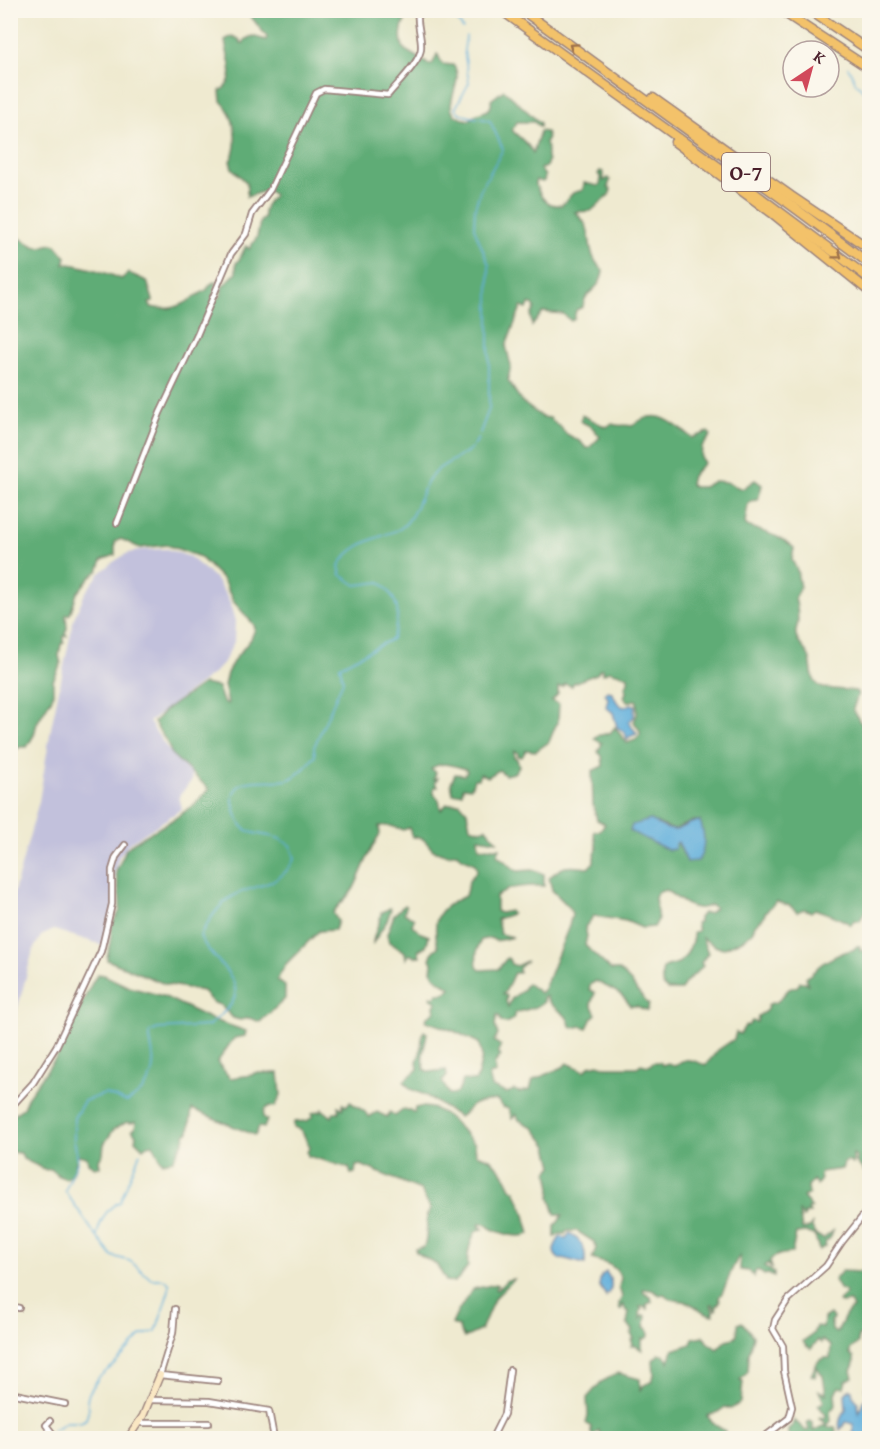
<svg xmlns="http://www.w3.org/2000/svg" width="880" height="1449" font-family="'Gentium Book Plus',serif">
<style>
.industrial{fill:#c2c1dc}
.forest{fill:#5fac76;stroke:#546650;stroke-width:1.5;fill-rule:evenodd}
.water{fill:#61afdb;stroke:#566783;stroke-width:1.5}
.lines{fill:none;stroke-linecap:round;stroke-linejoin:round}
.stream{stroke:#61afdb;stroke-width:1.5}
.street-casing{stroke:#9c847e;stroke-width:8}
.secondary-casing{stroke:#9c847e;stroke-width:9}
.highway-casing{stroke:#9c847e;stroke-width:11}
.street{stroke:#fff;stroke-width:4.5}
.secondary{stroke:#fae7c3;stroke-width:6}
.highway{stroke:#f3c26a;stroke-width:8}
.oneway{stroke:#9e704a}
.labels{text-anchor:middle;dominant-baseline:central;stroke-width:6;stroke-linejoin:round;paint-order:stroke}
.shield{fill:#fbf7ec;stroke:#7f6065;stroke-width:1.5}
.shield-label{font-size:22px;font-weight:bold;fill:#4a1f2b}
</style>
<rect width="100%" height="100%" fill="#fbf7ec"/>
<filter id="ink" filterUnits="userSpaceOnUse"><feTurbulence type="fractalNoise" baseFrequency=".0167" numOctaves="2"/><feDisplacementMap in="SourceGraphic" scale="12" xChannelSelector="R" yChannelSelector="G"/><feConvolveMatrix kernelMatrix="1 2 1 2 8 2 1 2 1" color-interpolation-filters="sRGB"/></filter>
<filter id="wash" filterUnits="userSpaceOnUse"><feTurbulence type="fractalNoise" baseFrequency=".008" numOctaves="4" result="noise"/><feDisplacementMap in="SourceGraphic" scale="24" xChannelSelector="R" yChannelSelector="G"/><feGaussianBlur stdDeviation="1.35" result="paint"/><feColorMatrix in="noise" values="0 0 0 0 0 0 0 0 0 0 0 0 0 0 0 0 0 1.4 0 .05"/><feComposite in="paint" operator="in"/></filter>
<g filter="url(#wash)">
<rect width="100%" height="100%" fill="#efead0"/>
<polygon class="industrial" points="167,549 190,557 215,578 229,600 235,621 234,642 224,662 214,673 149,722 169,751 191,774 192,780 179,796 182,809 128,844 119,857 114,872 114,909 106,946 54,930 41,936 33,950 15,1018 11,1026 11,975 16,939 16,936 11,935 11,903 39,801 51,728 74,618 85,593 99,574 112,563 126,554 139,550"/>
<g class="forest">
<path d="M249,11H398L405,21C400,29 400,43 405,50L430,65L433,63L437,54L438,55L442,64L453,65C469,84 430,114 469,120C472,118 474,116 477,114C485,111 493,111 491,100L504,90L540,123V127L534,122H517L512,130C519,138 529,143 533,153L540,131L546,132L548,138L545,142C549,149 545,154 548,161L546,167L540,169L545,176L544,181L542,182L536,180L535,183C540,196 545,207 562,205L573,193L583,190L584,183L598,186L600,184L601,178L598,174L600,171L603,172L604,181L608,178L610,180L608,187L611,190L609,195L591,211L575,212C580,217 585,221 587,228C592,244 588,257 603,270C601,293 584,289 583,307L576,310L574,319L571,321L563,314L543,312L532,326L531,316L535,308L533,304H529L527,309L521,307L506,346L511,366L508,379L509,382L522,402L542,417L550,418C555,425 563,427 565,433L581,442L586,448H589L600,437L592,427L580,421L582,415L606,427L612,424C619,427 625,424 632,426C658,405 672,423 692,438L708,432L711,435L702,447L701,458L704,463L692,476L690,483L693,487H703L714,481L726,482L742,489L755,480L762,485L758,500L751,501L748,504L745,523L747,526C763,532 780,535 794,548L792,560L797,570L800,588L795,597C797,605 798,612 798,621C798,626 795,629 796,635C797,645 808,650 810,659C813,671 810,682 823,688L856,691L858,694L853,709L860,722L869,727V909L864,913L860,921L854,920L851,925C840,917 828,914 815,909L811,912L804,909L797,912L790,906L776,901L765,913L763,918L755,925L752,933L742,940L725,948L717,947L702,938L708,953L701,963L703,966L685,983L681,990H667C661,985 662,985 662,978C661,962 669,968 680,962C687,957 694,940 693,932L698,931L696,923L699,922V918L703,913H709L715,908L711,905C692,915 681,899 665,890L657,893L655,898L658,920L654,927L642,928L626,921L594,916L585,927L587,936L585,945C593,954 602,961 611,970H619L631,982L637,991L649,1005L647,1011L637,1006H630C624,993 608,988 596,981L591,984L589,989L595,993L591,1004L596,1014L592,1018L587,1028L581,1026L573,1028L570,1026C568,1010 549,1009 546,996L543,997L544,1002L536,1007L515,1013L513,1019L506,1023L501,1022L499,1016L497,1015L495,1025L498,1035L494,1041L501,1046L498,1051L501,1056L494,1064L496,1073L489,1075L492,1087L507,1093L514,1090L519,1092L530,1090L533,1080L563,1067L567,1063L585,1071L589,1066L599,1064L605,1067H637L641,1064L649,1066L653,1062H660L662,1065L668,1063L675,1066C687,1055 692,1061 706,1065L718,1050L734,1039L736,1032L740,1034L745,1026L749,1025L752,1021L757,1022L758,1016L766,1011L769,1004L777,1002L789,989L798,986L800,982H805L808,984L806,977C813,974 813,972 818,967C823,962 845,950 853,950L857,946H860V951L865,950L870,955L869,1176L867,1171H864L856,1162L857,1157L853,1154V1164L847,1161L844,1163L842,1169L821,1172L820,1174L821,1179L817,1185L813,1180L808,1186L809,1194L803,1197L812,1208L808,1209L810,1213H804L805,1215L803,1217L799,1211L802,1229L809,1228L812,1224V1227L815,1234L823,1239L833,1231L831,1237L825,1243L826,1246L819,1250L815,1236L806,1232L796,1233L792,1253C784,1254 776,1254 770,1260L772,1269L768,1263L764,1266L774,1273V1277L768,1274L764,1275L758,1270L755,1272L754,1277L749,1271L740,1270V1256C730,1266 727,1290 719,1297L720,1302L717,1305L716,1310H715L713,1304H711L714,1315C701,1314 696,1305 687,1302C679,1300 671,1301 664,1294L660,1295L652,1290L643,1289L644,1293L651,1297L652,1302L647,1304V1310L645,1306L640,1307L642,1310L640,1312L641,1319L643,1315L646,1316L644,1328L648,1329L649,1336L645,1339L642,1338V1350L636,1346H631L633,1344L631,1340L634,1339L631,1334L633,1330L627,1324L629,1312L626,1311L623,1304L621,1310L619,1308V1303L622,1297L619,1287L621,1278C615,1264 605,1263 592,1259L596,1248L594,1242L577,1231H567L565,1234H560L555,1237V1226L563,1215L555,1214L550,1198L551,1188L548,1172L553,1166L548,1146L534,1128L519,1120L516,1114L512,1119L509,1109L503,1107L497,1100C488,1101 478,1101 471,1106C466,1110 465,1114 459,1117L425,1095L410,1089L404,1081L418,1069L417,1061C423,1052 420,1039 424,1031L427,1033L423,1054L424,1069L429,1072L446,1070L447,1076L442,1081L449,1094C461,1094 459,1088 463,1080L475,1081L477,1079L482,1057L479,1043L454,1031L426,1021L427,1017L435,1011L434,1006L437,1002L430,998L431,996L435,997L437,993H444L451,988L437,979L431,971L432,963L430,959L433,951L438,947C431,918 438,908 465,896L469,881L477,870L475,864L460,857L457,853L448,855L433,850C426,843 425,836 412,837L409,828L403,830L391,826H379L380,834C370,848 362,872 354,888C348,898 338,904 333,913L338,921L335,930L319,931L286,964L277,980L285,986V999L260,1022L249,1018L240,1020L233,1018L220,1005L212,1002L203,991L165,984L107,960V957C110,947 111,936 112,925C113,919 120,915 120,908C121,897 117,883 116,872L126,849L134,842L174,819L195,804L209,789L171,754C170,742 159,733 154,722L165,710L203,684L218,687L223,702L228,704L224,685L227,673L234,660L251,639L255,629L254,625L233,601L223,580L200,557L167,545L140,548L121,539L115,542V555L102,560L98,571L90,577L77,593L70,614L66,615L67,629L65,632L67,636H64V643L61,644L59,656L61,664L53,681V696L37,723L34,735L27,747H20L11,753L10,233L34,246L41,247L51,244L56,245L66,257L64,264C75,263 111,274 121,279L129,273L147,281L153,300V302L149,303L151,307C168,311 180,307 193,298C197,295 202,293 206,290C211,286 209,282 217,282L212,300L214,301L221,296L222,287L236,273V263C242,258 242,252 246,246L249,249L257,237L260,222L264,217C262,210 269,199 274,195L267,190L247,197V183L232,168L230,161C240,145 235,114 221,101L220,91C240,79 226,57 225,40L232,36L239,39L241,43H244V40L252,36L266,40L267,37L248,13ZM600,669H603V674L609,671L628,676V683L625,686L626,692L624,697L628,702L635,700L637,701V714L634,722L640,731V735L635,740L627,743L615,727L610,733L596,736L594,739L602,743L598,752L602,756L603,766L592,771L593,805L597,820L605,824L600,831H595L594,834L597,849L594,857V862L588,868C570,866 564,863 549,878L552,890L569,907L572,914L569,926L544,989L540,993L527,983L522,991L512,998L508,1007L506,1001L507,996L503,994C508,990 510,979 514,973H519V968L527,961L516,966L511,964L509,959L507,958L498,969L480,970L477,967C476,956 476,951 481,940L490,938L496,941L513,937L500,934L497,919L512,914L510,911L500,913L496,911V896C501,894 505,892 509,889C515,887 538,885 544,886V874L533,870L517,871L497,855L500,848H479L478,838L497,841L486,828L481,830L470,827L467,811L460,803L447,804L441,810L439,800L434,794V787H438L435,782L438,778L434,779L436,772L431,769C442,760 453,766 466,769L467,771L464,775L455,774L451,783L453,794L462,793L463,787L471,788L474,779H478L480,774L488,777L499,770L505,775L514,773L519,766L517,759L514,757V751L518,753V756L522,757L526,750L536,751L549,742L558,720L559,704L552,701L558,694V687H562L565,684L572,686L573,683L597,674ZM693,821H700L687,861L677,842L662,846L631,831L632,826L659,824L674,830Z"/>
<polygon points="404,905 406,907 404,913 414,919 412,925 421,933 429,936 426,947 418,950 420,956 415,957 409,954 406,959 405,952 389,942 387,934 394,915"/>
<path d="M390,908L391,909L387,921L373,943C373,933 381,923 381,913Z"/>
<path d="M98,974L104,975L129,987L163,996L211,1019L246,1031L245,1036C242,1037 238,1037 235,1038C230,1041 223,1056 217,1062L230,1078L252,1075L254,1073H279L281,1095L275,1107L270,1106L264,1110L263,1117L267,1120L264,1128L259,1127L256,1134L254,1135L192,1109L189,1132L186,1133L183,1142L173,1160L162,1162L153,1144L147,1145L143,1148L135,1140L136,1135L132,1130L135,1128L136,1122L130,1123L127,1122L114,1129L104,1144L103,1154L99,1160L100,1167H95L88,1163L87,1157L78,1155L73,1173L66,1179L59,1176L51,1169L46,1170L23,1159L21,1153L11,1152V1116L23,1108L28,1096L60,1052L78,1011L93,981Z"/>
<path d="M350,1102L364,1111L369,1117L377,1112L387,1117L390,1112L395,1116L403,1110H410L414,1113L415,1108C442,1101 459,1129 475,1144L476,1154L490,1159L504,1174L511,1188L515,1191L524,1211L530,1234C518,1239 504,1234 492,1229C486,1226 487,1223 480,1223L479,1225L483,1229L477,1230C471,1238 466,1255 468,1266L460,1277L454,1282L446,1281L437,1265L416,1252L415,1249L424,1247C429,1235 424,1219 430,1209L421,1190L361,1165L356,1166L355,1173L351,1174L349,1168L308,1156L307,1152L310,1147L309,1145L301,1130L294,1127V1122L307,1121L312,1117V1113L319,1111L321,1112L322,1109L332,1117L334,1112H339L338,1106L343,1109V1104L346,1106Z"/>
<path d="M869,1255V1339L863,1335L858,1336V1343L850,1350V1354L854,1357V1364L851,1371L853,1377L846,1381L844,1388L839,1387L835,1393L836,1405L830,1411L831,1421L826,1427H835L836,1432L827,1438H788V1429L794,1424V1420L806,1431L809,1430L807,1423L810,1421L813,1423V1431L825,1425V1422L819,1419L820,1417L825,1418L826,1415L818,1405L824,1402L819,1391L826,1394L823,1376L817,1367L815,1377L811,1375C816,1366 817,1356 830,1358L831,1346L822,1340L821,1343L818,1340L811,1349L805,1345L803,1341L813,1334L816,1326L823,1327L824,1318L830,1314L833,1318L831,1321L832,1330L836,1333C843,1324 843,1314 853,1308L850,1302L841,1303L839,1301L846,1294L845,1291L839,1289L834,1280L842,1271L861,1272L864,1268L866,1257Z"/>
<polygon points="514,1279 494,1299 481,1330 464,1338 460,1332 459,1327 452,1324 458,1311 473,1289 496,1284 498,1285 495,1289 497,1290 507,1280"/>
<polygon points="742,1322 753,1336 749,1352 748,1372 740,1380 743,1381 741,1402 731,1409 725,1407 718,1412 707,1416 715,1425 725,1431 725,1438 631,1438 630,1436 627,1438 618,1438 616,1436 614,1438 601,1438 599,1430 593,1435 591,1434 591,1427 586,1423 588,1415 587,1398 601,1382 618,1373 640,1379 640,1390 644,1385 651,1382 654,1375 653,1360 659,1354 664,1355 669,1362 673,1350 691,1344 693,1338 704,1336 707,1342 717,1349 726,1340 734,1338 737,1334 738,1324"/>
</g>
<g class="water">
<polygon points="607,691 612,692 617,702 623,707 631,704 635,705 634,717 629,722 637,734 629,737 627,740 625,733 617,727 613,713 606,707 608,698 605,693"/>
<path d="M650,820C657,823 666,831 675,830C684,828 690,821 700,821C705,834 706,848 698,861L687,862L678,842L675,844V849L668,850L630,831L632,825Z"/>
<path d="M570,1233C581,1241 587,1249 585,1264L562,1258L559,1259C550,1252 555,1245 560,1237L566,1238Z"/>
<path d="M606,1272C611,1278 613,1286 609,1294H606V1296L599,1285L601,1276Z"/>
<path d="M869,1383V1438H850L854,1431L853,1424L846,1422L840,1430C838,1421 841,1416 846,1410L845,1394L850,1389L852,1390L853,1396L858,1402L859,1414L863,1401L868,1397L865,1388Z"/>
</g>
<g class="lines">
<g class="stream">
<polyline points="447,10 459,23 463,29"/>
<path d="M466,36L464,50L469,83L455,109C464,119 478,116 490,121L503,149L480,191L475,208L474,228L489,265V409L480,433"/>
<polyline points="848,67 856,83 870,97"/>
<polyline points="864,223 870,216"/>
<path d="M97,1235C100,1222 107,1207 120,1202L140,1153"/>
<path d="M53,1430L66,1422H81L86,1419L89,1408L87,1400L89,1393L99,1377L114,1365L141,1336L156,1331L169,1290V1283L163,1279H151L130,1261L112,1256L94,1233L65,1191L78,1160L74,1140V1118L84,1101L105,1094L127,1102C145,1092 155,1077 153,1056C152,1047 149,1041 150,1032L158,1029L208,1026C216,1019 226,1012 232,1003C247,978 208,958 200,936C207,923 219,904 233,896C259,882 279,889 295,858L290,845C285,842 280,838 274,837C264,834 250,835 243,827C237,820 234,809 233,801C232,773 270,783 287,780C297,777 309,764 315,756L314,747L343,681L340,666L392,639C401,614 400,600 380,582L356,585L341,575L339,566C349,548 365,542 384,535C389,533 397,531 401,528C419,514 419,488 435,472C447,460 472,455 478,438"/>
<polyline points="43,1438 49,1433"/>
</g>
</g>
</g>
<g filter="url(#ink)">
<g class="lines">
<g class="street-casing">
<g id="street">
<polyline points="862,10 870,14"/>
<path d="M117,523L160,413L197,335L231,254L246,234L252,214L270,190L316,93L324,89L388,95C397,84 421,61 421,48C422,35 416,25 418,10"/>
<polyline points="10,1108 33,1083 57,1045 101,951 112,904 112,870 116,857 125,845"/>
<polyline points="10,1306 19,1308"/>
<polyline points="175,1309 173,1333 160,1375 218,1381"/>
<polyline points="10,1393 65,1404"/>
<polyline points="150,1400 209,1401 269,1411 274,1438"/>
<polyline points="50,1421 46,1425 53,1434 59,1438"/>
<polyline points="138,1423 209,1423"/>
<polyline points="492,1438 504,1414 510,1370"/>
<polyline points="763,1438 789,1418 792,1407 784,1371 783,1346 773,1329 775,1320 788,1300 826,1266 842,1242 870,1207"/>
</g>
</g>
<g class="secondary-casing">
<polyline id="secondary" points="128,1438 143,1416 160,1375"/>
</g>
<g class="highway-casing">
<g id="highway">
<polyline points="501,10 741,183 870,279"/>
<polyline points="522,10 799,211 870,264"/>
<polyline points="780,10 870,69"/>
<polyline points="809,10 870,51"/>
<polyline points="653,98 791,196 870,249"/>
<polyline points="675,142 772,213 870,292"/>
</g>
</g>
<use href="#street" class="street"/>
<use href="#secondary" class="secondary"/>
<use href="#highway" class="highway"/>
</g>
<defs><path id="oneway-chevron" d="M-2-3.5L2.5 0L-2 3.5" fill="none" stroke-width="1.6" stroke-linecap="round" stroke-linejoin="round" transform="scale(1.5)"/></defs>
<g class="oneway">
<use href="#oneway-chevron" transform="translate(573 47) rotate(-145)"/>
<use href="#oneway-chevron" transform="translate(838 255) rotate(37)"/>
</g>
</g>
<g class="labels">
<rect class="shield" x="722" y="153" width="48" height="38" rx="4.5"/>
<g class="shield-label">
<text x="746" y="172">O-7</text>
</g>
</g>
<rect width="880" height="1449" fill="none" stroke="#fbf7ec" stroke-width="36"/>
<g transform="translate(811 69) rotate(36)"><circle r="28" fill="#fbf7ec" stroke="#b4a19f" stroke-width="1.5"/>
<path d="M0-4.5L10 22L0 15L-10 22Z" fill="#d1495b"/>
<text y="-9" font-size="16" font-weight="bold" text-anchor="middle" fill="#4a1f2b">K</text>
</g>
</svg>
